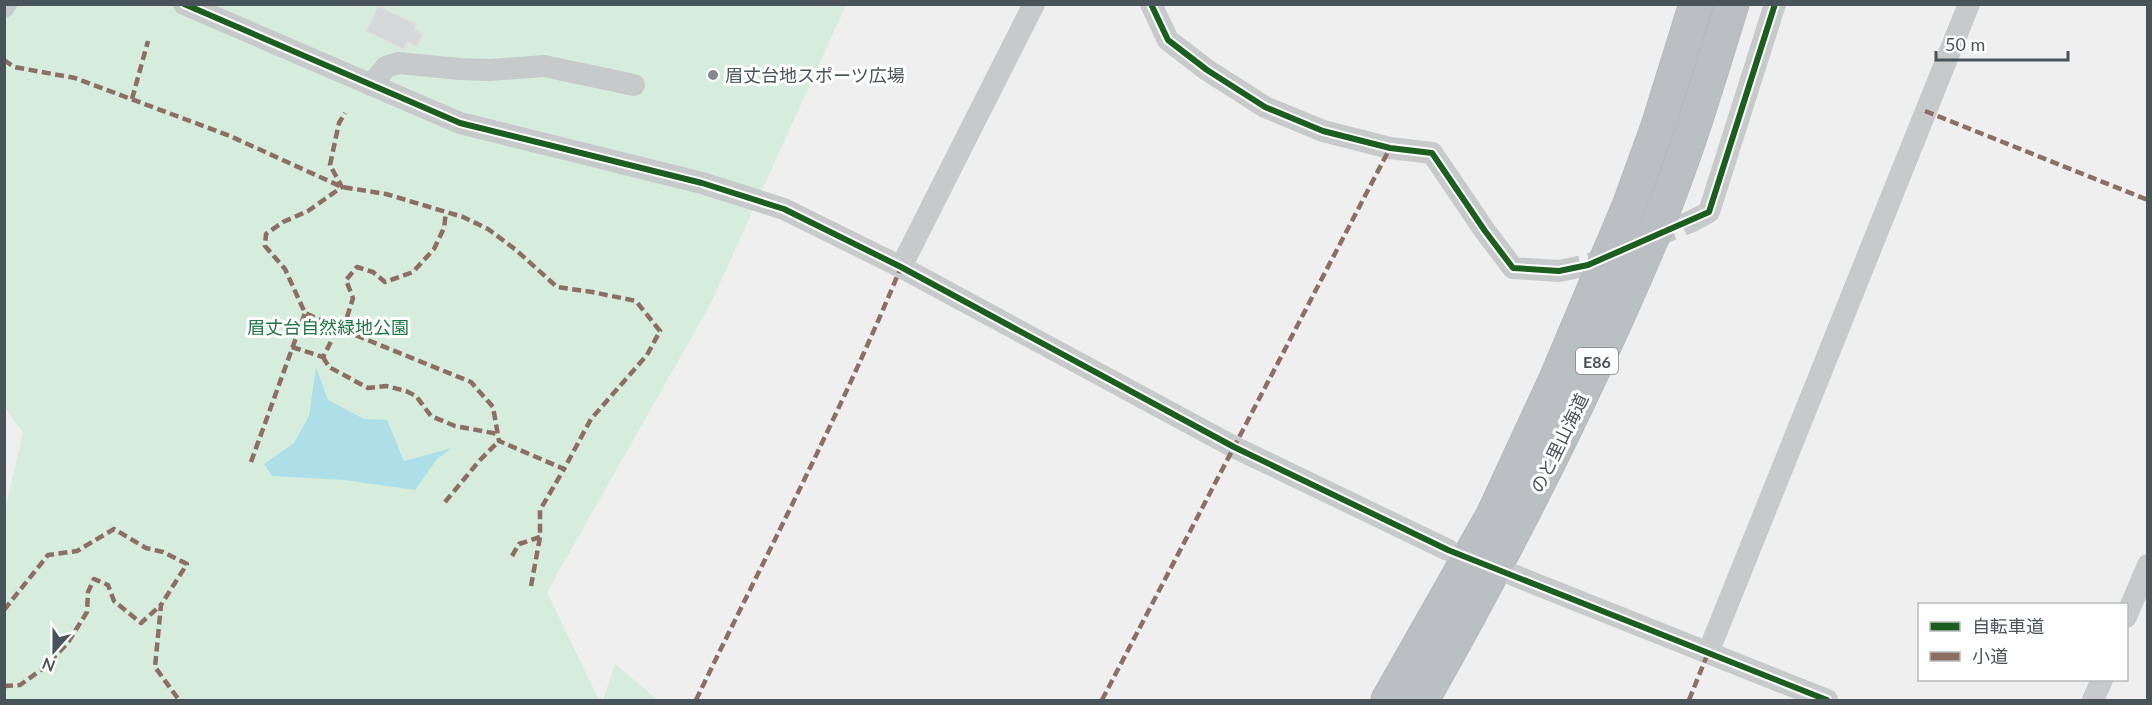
<svg xmlns="http://www.w3.org/2000/svg" width="2152" height="705" font-family="Lato,'Noto Sans JP',sans-serif">
<style>
.green{fill:#d6eddd}
.water{fill:#aedfe8}
.building{fill:#d6d7d8;stroke:#e1e1e2;stroke-width:1.5}
.lines{fill:none;stroke-linecap:round;stroke-linejoin:round}
.minor-tunnel{stroke:#c6c8ca;stroke-width:22;stroke-dasharray:22 11;stroke-linecap:butt}
.highway-casing{stroke:#b5babe;stroke-width:35}
.minor{stroke:#c7cacb;stroke-width:22}
.highway{stroke:#babfc2;stroke-width:33}
.quiet{stroke:#8d6e63;stroke-width:4.5;stroke-dasharray:9 4.5;stroke-linecap:butt}
.cycleway-casing{stroke:#fff;stroke-width:10}
.cycleway{stroke:#1b5e20;stroke-width:6}
.poi-dot{fill:#838a8e;stroke:#fff;stroke-width:2}
.labels{text-anchor:middle;dominant-baseline:central;stroke-width:6;stroke-linejoin:round;paint-order:stroke}
.shield{fill:#fff;stroke:#7f878c;stroke-width:1.5}
.shield-label{font-size:16px;font-weight:bold;fill:#48535a}
.poi-label{font-size:18px;fill:#48535a;stroke:#fff;text-anchor:start}
.park-label{font-size:18px;fill:#1e7645;stroke:#fff}
.street-label{font-size:18px;fill:#48535a;stroke:#fff}
</style>
<rect width="100%" height="100%" fill="#f0efef"/>
<g class="green">
<polygon points="12,5 846,5 710,305 547,592 598,698 596,700 5,700 5,510 23,433 4,406 4,18"/>
<polygon points="615,664 655,698 656,700 603,700"/>
</g>
<polygon class="water" points="316,367 328,400 364,419 387,420 404,461 452,448 437,459 415,490 344,480 272,476 264,464 294,443 309,416"/>
<polygon class="building" points="378,6 417,24 414,29 423,34 417,47 408,42 404,50 366,31"/>
<g class="lines">
<polyline class="minor-tunnel" points="1559,271 1588,265 1692,221"/>
<g class="highway-casing">
<g id="highway">
<polyline points="1388,700 1492,517 1555,381 1629,206 1658,126 1696,4"/>
<path d="M1422,700C1511,543 1592,383 1661,216C1689,147 1710,75 1732,4"/>
</g>
</g>
<g class="minor">
<polyline points="184,4 460,123 702,183 784,209 901,267 1234,447 1448,550"/>
<polyline points="1151,4 1168,40 1207,70 1265,107 1323,131 1390,148 1432,153 1485,231 1513,268 1559,271"/>
<polyline points="4,7 6,4"/>
<polyline points="371,85 386,67 398,63 460,69 490,70 544,66 634,85"/>
<polyline points="1692,221 1709,212 1775,4"/>
<polyline points="901,267 1034,4"/>
<polyline points="1513,575 1827,700"/>
<polyline points="2126,617 2148,565"/>
<polyline points="1708,653 1969,4"/>
<polyline points="2093,700 2102,680"/>
</g>
<use href="#highway" class="highway"/>
<g class="quiet">
<polyline points="4,60 14,67 75,78 230,136 342,187 386,194 463,217 488,229 516,250 557,287 592,292 636,301 660,331 647,355 591,419 564,469 499,441 493,407 471,382 343,330 305,313 285,269 265,246 266,234 283,222 308,211 342,187 330,165 339,123 345,113"/>
<polyline points="132,99 148,41"/>
<polyline points="1925,111 2148,200"/>
<polyline points="343,330 353,298 346,280 357,267 373,272 385,282 413,272 434,249 444,228 446,212"/>
<polyline points="292,347 323,357 338,328"/>
<polyline points="323,357 329,367 368,388 386,386 406,391 416,396 431,416 455,426 498,434"/>
<polyline points="251,462 305,313"/>
<polyline points="445,502 480,460 499,441"/>
<polyline points="512,556 519,544 540,537"/>
<polyline points="531,586 540,537 540,510 564,469"/>
<polyline points="4,610 48,555 77,551 114,529 146,548 163,552 187,564 161,605 155,667 179,700"/>
<polyline points="4,686 20,685 41,670 67,644 87,612 88,592 94,579 108,585 114,601 141,623 161,605"/>
<path d="M696,700C765,557 840,415 901,267"/>
<polyline points="1102,700 1390,148"/>
<polyline points="1689,700 1708,653"/>
</g>
<g class="cycleway-casing">
<g id="cycleway">
<polyline points="184,4 460,123 702,183 784,209 901,267 1234,447 1448,550 1827,700"/>
<polyline points="1151,4 1168,40 1207,70 1265,107 1323,131 1390,148 1432,153 1485,231 1513,268 1559,271 1588,265 1709,212 1775,4"/>
</g>
</g>
<use href="#cycleway" class="cycleway"/>
</g>
<circle class="poi-dot" cx="713" cy="75" r="6"/>
<g class="labels">
<rect class="shield" x="1576" y="348" width="42" height="26" rx="4.5"/>
<g class="shield-label">
<text x="1597" y="361">E86</text>
</g>
<g class="poi-label">
<text x="725" y="75">眉丈台地スポーツ広場</text>
</g>
<g class="park-label">
<text x="328" y="327">眉丈台自然緑地公園</text>
</g>
<g class="street-label">
<text transform="translate(1559 443) rotate(-64)">のと里山海道</text>
</g>
</g>
<rect width="2152" height="705" fill="none" stroke="#48535a" stroke-width="12"/>
<rect x="1918" y="603" width="210" height="78" fill="#ffffff" stroke="#b6babd" stroke-width="1.5"/>
<rect x="1930" y="622" width="30" height="9" fill="#1b5e20" stroke="#b6babd" stroke-width="1.5"/>
<text x="1972" y="633" font-size="18" fill="#48535a">自転車道</text>
<rect x="1930" y="652" width="30" height="9" fill="#8d6e63" stroke="#b6babd" stroke-width="1.5"/>
<text x="1972" y="663" font-size="18" fill="#48535a">小道</text>
<g transform="translate(54 651) rotate(201)" stroke="#ffffff" stroke-width="4.5" paint-order="stroke">
<path d="M0-4.5L10 22L0 15L-10 22Z" fill="#48535a"/>
<text y="-9" font-size="16" font-weight="bold" text-anchor="middle" fill="#48535a">N</text>
</g>
<path d="M1936 51v9h132v-9" fill="none" stroke="#48535a" stroke-width="3"/>
<text x="1945" y="51" font-size="18" fill="#48535a" stroke="#ffffff" stroke-width="4.5" paint-order="stroke">50 m</text>
</svg>
